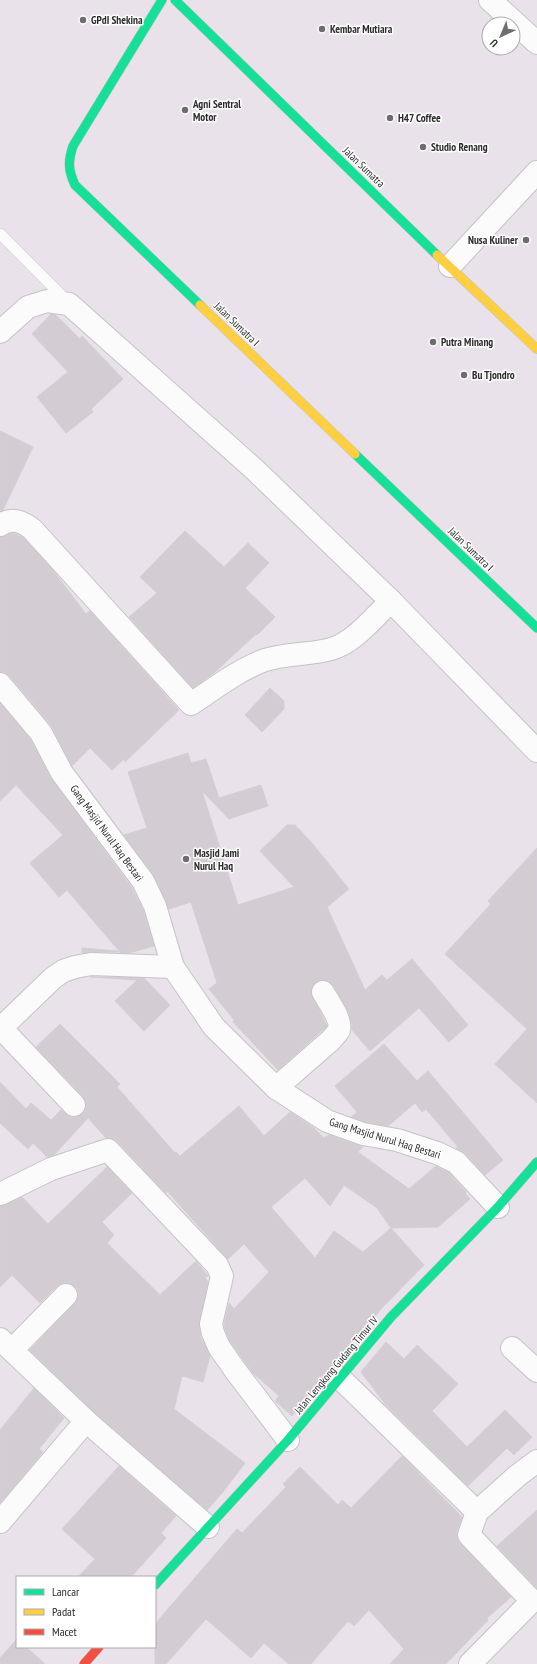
<svg xmlns="http://www.w3.org/2000/svg" width="537" height="1664" font-family="'PT Sans Narrow',sans-serif">
<style>
.building{fill:#d3ccd3;stroke:#d5ced6;fill-rule:evenodd}
.lines{fill:none;stroke-linecap:round;stroke-linejoin:round}
.lane-casing{stroke:#c4c3c5;stroke-width:12}
.street-casing{stroke:#c4c3c5;stroke-width:24}
.fast-casing{stroke:#c4c3c5;stroke-width:10}
.slow-casing{stroke:#c4c3c5;stroke-width:10}
.jam-casing{stroke:#c4c3c5;stroke-width:10}
.lane{stroke:#fcfbfc;stroke-width:11}
.street{stroke:#fcfbfc;stroke-width:22}
.fast{stroke:#16e098;stroke-width:9}
.slow{stroke:#ffcf43;stroke-width:9}
.jam{stroke:#f24e42;stroke-width:9}
.poi-dot{fill:#6e6c6f;stroke:#fff;stroke-width:1.5}
.labels{text-anchor:middle;dominant-baseline:central;stroke-width:3;stroke-linejoin:round;paint-order:stroke}
.poi-label{font-size:11px;font-weight:bold;fill:#2c2c2c;stroke:#fff;text-anchor:start}
.street-label{font-size:11px;fill:#2c2c2c;stroke:#fff}
</style>
<rect width="100%" height="100%" fill="#eae2eb"/>
<g class="building">
<polygon points="51,314 56,315 80,339 82,336 123,379 91,409 93,412 66,433 37,397 68,372 32,334"/>
<polygon points="0,431 33,447 3,510 0,511"/>
<polygon points="185,531 224,567 248,543 269,563 245,588 275,617 257,635 256,634 214,673 193,688 129,617 157,593 140,577"/>
<polygon points="13,533 24,538 52,569 86,614 90,611 179,710 125,762 124,759 112,770 90,748 72,766 51,725 10,676 5,672 0,672 0,537"/>
<polygon points="270,688 284,701 284,709 262,732 245,715"/>
<polygon points="0,703 31,740 52,780 132,888 143,910 154,946 129,953 121,953 67,890 59,897 30,863 63,835 16,785 0,801"/>
<polygon points="188,753 191,763 206,759 219,798 261,785 268,806 229,819 202,791 238,905 294,887 260,851 287,825 295,825 312,843 349,889 327,907 365,990 382,975 387,980 412,959 468,1025 449,1042 419,1008 370,1051 352,1030 352,1024 348,1012 334,986 329,981 322,980 317,981 312,986 311,993 327,1026 278,1070 233,1022 234,1020 209,989 217,983 191,902 169,909 154,875 124,835 147,828 128,772"/>
<polygon points="537,848 537,1103 495,1064 527,1029 445,954 491,904 488,901"/>
<polygon points="82,948 117,951 119,952 91,952 82,953"/>
<polygon points="90,977 144,978 170,1005 144,1031 115,1001 137,980"/>
<path d="M60,1024L120,1084L117,1087L175,1153L176,1152L180,1156L239,1106L264,1136L290,1112L314,1128L324,1138L329,1135L363,1147L358,1152L409,1189L436,1166L448,1172L466,1192L465,1193L470,1199L438,1227L391,1228L424,1265L381,1309L292,1416L275,1401L279,1396L253,1373L230,1341L225,1329L224,1324L229,1303L234,1309L269,1272L244,1244L228,1259L167,1191L166,1193L117,1141L111,1138H106L88,1118L54,1155L47,1157L33,1143L28,1149L0,1123V1082L26,1109L31,1103L51,1120L61,1110L70,1117H77L82,1114L86,1109V1102L83,1096L36,1047ZM305,1178L330,1206L344,1185L377,1208L391,1228L363,1252L334,1231L315,1258L271,1207Z"/>
<polygon points="384,1044 417,1081 428,1071 503,1160 485,1175 465,1153 456,1148 458,1147 426,1109 422,1112 415,1103 388,1126 366,1122 351,1117 357,1112 335,1086"/>
<polygon points="107,1167 132,1193 102,1222 114,1235 107,1243 160,1295 196,1261 208,1276 205,1278 208,1281 199,1326 201,1338 210,1356 203,1382 182,1376 174,1409 245,1463 223,1492 207,1510 94,1412 30,1350 75,1303 78,1298 78,1292 75,1286 69,1283 62,1283 57,1286 40,1303 12,1275 0,1287 0,1206 22,1197 48,1224"/>
<polygon points="386,1342 404,1359 417,1345 458,1384 432,1411 467,1447 505,1410 532,1437 514,1455 507,1448 468,1486 386,1405 361,1372"/>
<polygon points="34,1388 64,1418 39,1449 43,1452 0,1503 0,1430"/>
<polygon points="402,1456 462,1517 457,1531 457,1537 460,1543 511,1597 487,1618 488,1620 446,1664 390,1664 404,1649 369,1610 354,1626 348,1621 311,1664 289,1664 264,1643 251,1658 206,1619 166,1664 155,1664 155,1624 237,1529 242,1533 286,1487 283,1484 300,1467 338,1505 342,1500 351,1508"/>
<polygon points="119,1466 176,1516 161,1533 166,1538 131,1577 78,1577 95,1559 62,1529"/>
<polygon points="537,1510 537,1588 497,1546"/>
<polygon points="17,1639 17,1647 26,1647 45,1664 0,1664 0,1658"/>
</g>
<g class="lines">
<g class="lane-casing">
<polyline id="lane" points="0,234 68,302"/>
</g>
<g class="street-casing">
<g id="street">
<polyline points="490,0 537,43"/>
<polyline points="450,266 537,172"/>
<polyline points="0,332 28,307 47,301 69,304 254,469 391,601 537,751"/>
<path d="M0,525C12,517 22,521 32,529L191,704C214,689 238,670 265,660C286,653 310,655 331,649C355,642 374,617 391,601"/>
<polyline points="0,684 41,733 62,773 143,881 155,906 173,967 214,1027 276,1088 327,1121 363,1134 397,1140 437,1153 456,1162 498,1207"/>
<polyline points="0,1027 74,1105"/>
<polyline points="1,1028 53,978 63,971 75,967 91,964 173,967"/>
<path d="M276,1088L331,1040C333,1037 337,1034 339,1030C342,1020 328,1001 323,992"/>
<polyline points="0,1194 51,1169 108,1150 217,1265 222,1276 211,1324 213,1333 219,1347 235,1370 288,1440"/>
<polyline points="0,1339 86,1421 208,1527"/>
<polyline points="512,1348 537,1371"/>
<polyline points="12,1350 66,1295"/>
<polyline points="340,1378 477,1512 469,1535 532,1601 470,1664"/>
<polyline points="477,1512 517,1476 537,1461"/>
<polyline points="0,1522 86,1421"/>
</g>
</g>
<g class="fast-casing">
<g id="fast">
<path d="M162,0L73,146C68,161 68,170 75,185L200,305"/>
<polyline points="175,0 437,255"/>
<polyline points="355,454 537,628"/>
<polyline points="155,1585 288,1440 391,1317 498,1207 537,1162"/>
</g>
</g>
<g class="slow-casing">
<g id="slow">
<polyline points="437,255 537,349"/>
<polyline points="200,305 355,454"/>
</g>
</g>
<g class="jam-casing">
<polyline id="jam" points="84,1664 99,1647"/>
</g>
<use href="#lane" class="lane"/>
<use href="#street" class="street"/>
<use href="#fast" class="fast"/>
<use href="#slow" class="slow"/>
<use href="#jam" class="jam"/>
</g>
<g class="poi-dot">
<circle cx="83" cy="20" r="4"/>
<circle cx="322" cy="29" r="4"/>
<circle cx="185" cy="110" r="4"/>
<circle cx="390" cy="118" r="4"/>
<circle cx="423" cy="147" r="4"/>
<circle cx="526" cy="240" r="4"/>
<circle cx="433" cy="342" r="4"/>
<circle cx="464" cy="375" r="4"/>
<circle cx="186" cy="859" r="4"/>
</g>
<g class="labels">
<g class="poi-label">
<text x="91" y="20">GPdI Shekina</text>
<text x="330" y="29">Kembar Mutiara</text>
<text x="193" y="104">Agni Sentral<tspan x="193" dy="13">Motor</tspan></text>
<text x="398" y="118">H47 Coffee</text>
<text x="431" y="147">Studio Renang</text>
<text x="518" y="240" text-anchor="end">Nusa Kuliner</text>
<text x="441" y="342">Putra Minang</text>
<text x="472" y="375">Bu Tjondro</text>
<text x="194" y="853">Masjid Jami<tspan x="194" dy="13">Nurul Haq</tspan></text>
</g>
<g class="street-label">
<text transform="translate(364 167) rotate(44)">Jalan Sumatra</text>
<text transform="translate(237 324) rotate(44)">Jalan Sumatra I</text>
<text transform="translate(471 549) rotate(44)">Jalan Sumatra I</text>
<text transform="translate(107 833) rotate(54)">Gang Masjid Nurul Haq Bestari</text>
<text transform="translate(385 1138) rotate(17)">Gang Masjid Nurul Haq Bestari</text>
<text transform="translate(336 1365) rotate(-50)">Jalan Lengkong Gudang Timur IV</text>
</g>
</g>
<rect x="16" y="1576" width="140" height="72" fill="#ffffff" stroke="#ababab"/>
<rect x="24" y="1589" width="20" height="6" fill="#16e098" stroke="#ababab"/>
<text x="52" y="1596" font-size="12" fill="#2c2c2c">Lancar</text>
<rect x="24" y="1609" width="20" height="6" fill="#ffcf43" stroke="#ababab"/>
<text x="52" y="1616" font-size="12" fill="#2c2c2c">Padat</text>
<rect x="24" y="1629" width="20" height="6" fill="#f24e42" stroke="#ababab"/>
<text x="52" y="1636" font-size="12" fill="#2c2c2c">Macet</text>
<g transform="translate(501 36) rotate(224)"><circle r="19" fill="#ffffff" stroke="#ababab"/>
<path d="M0-3L7 15L0 10L-7 15Z" fill="#6e6c6f"/>
<text y="-6" font-size="11" font-weight="bold" text-anchor="middle" fill="#2c2c2c">U</text>
</g>
</svg>
